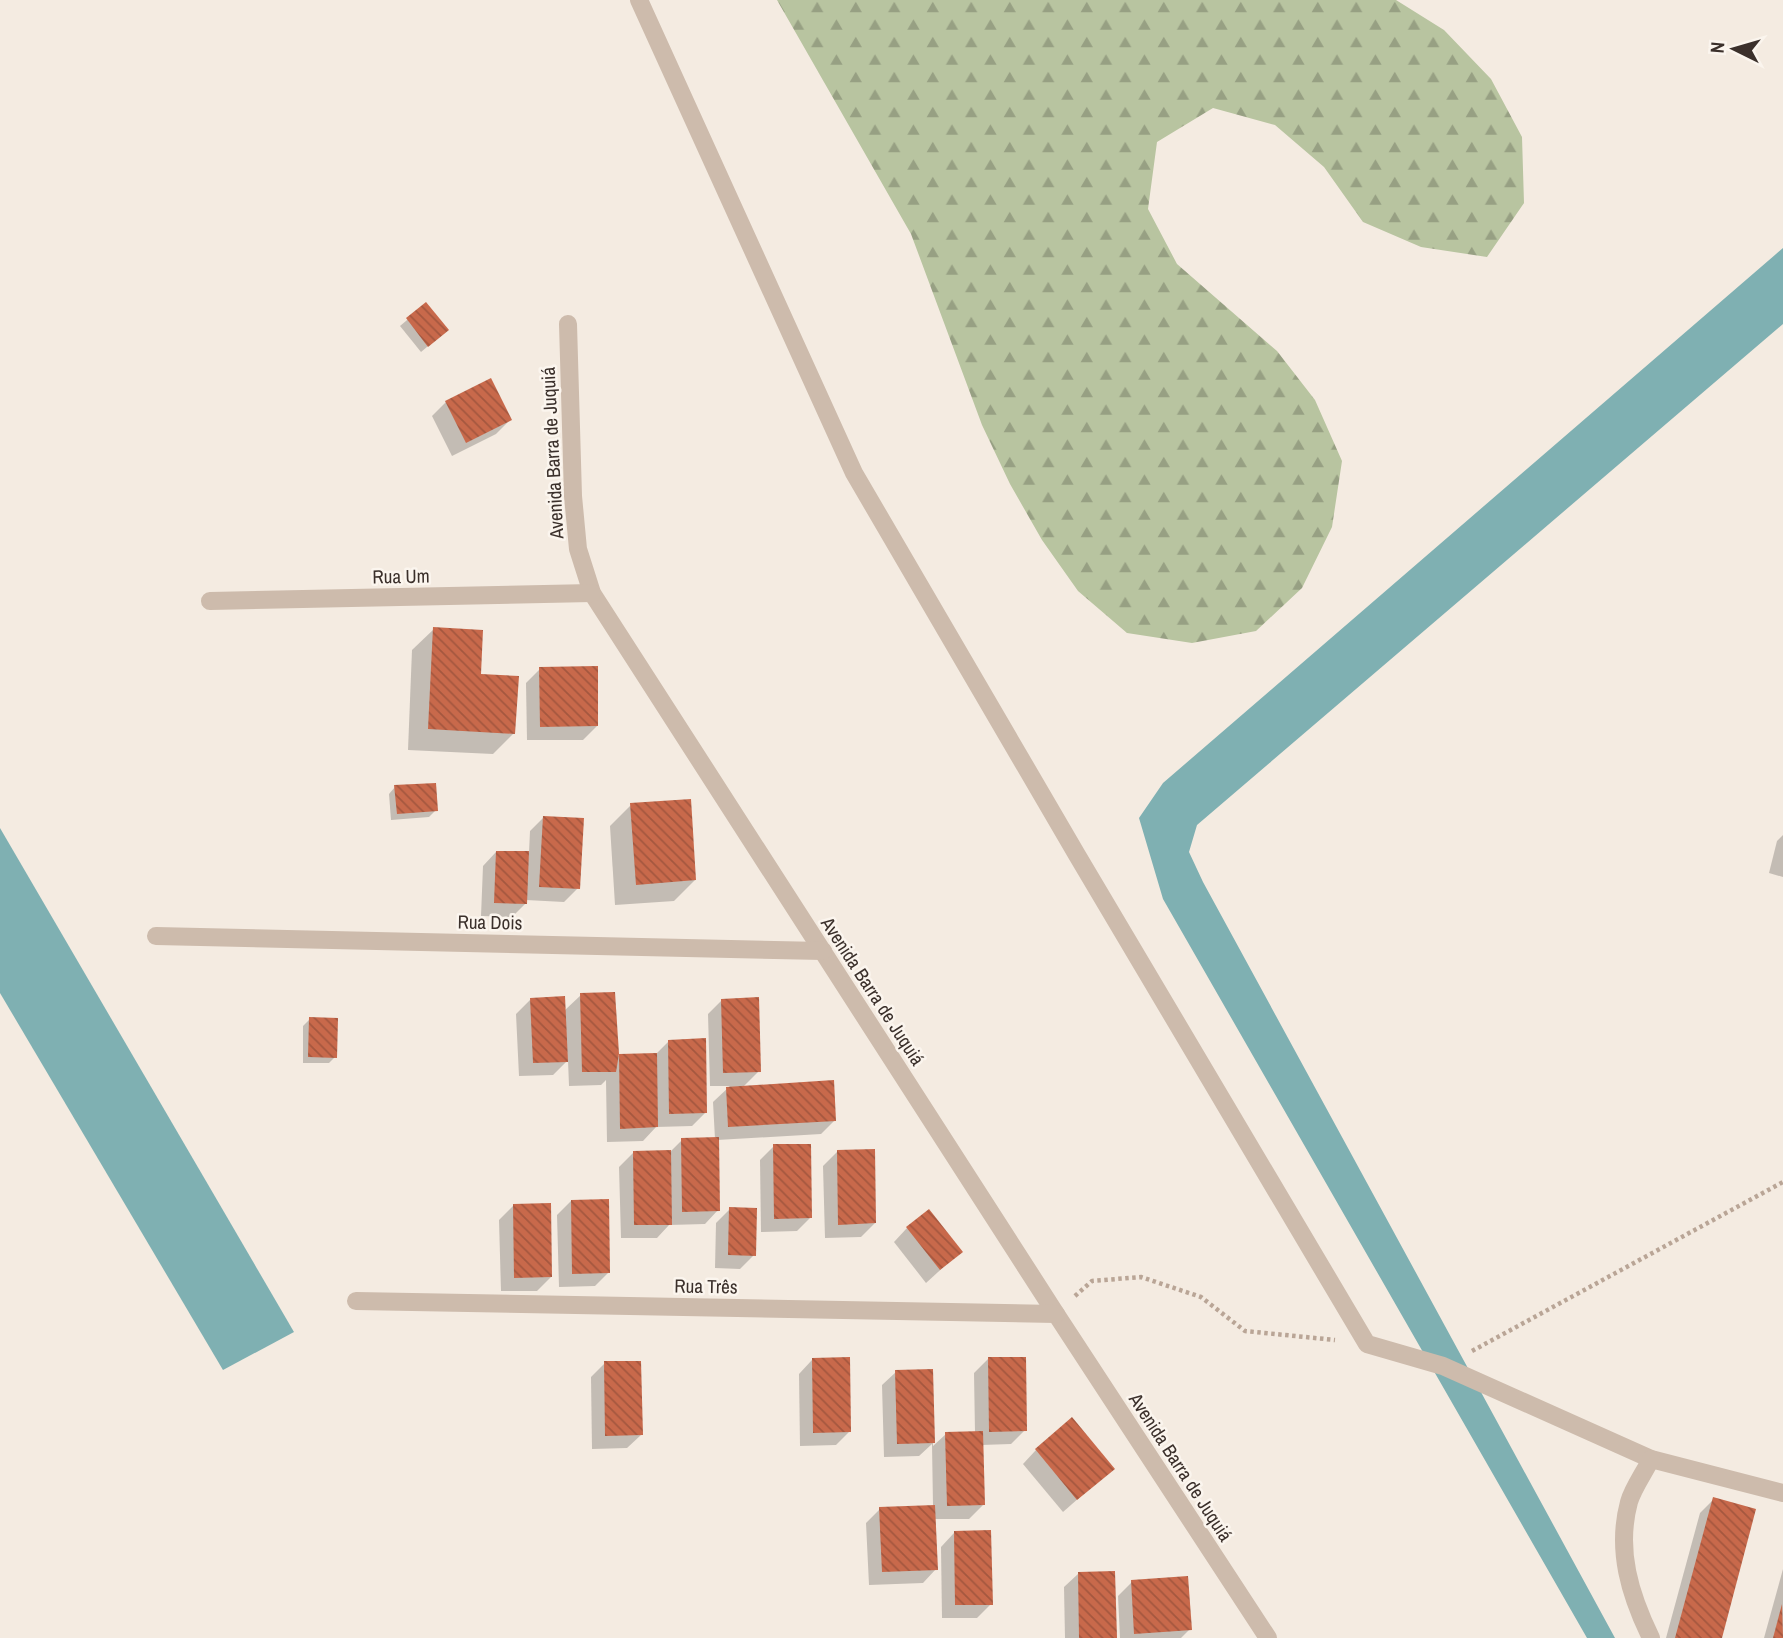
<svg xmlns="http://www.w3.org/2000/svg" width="1783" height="1638" font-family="'Archivo Narrow',sans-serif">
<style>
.forest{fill:url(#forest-firs)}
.water{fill:#7fb0b2}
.shadow{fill:#0003}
.building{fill:url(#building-back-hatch)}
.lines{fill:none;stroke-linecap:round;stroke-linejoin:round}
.path{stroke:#b9a596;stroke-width:4.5;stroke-dasharray:3.5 3.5;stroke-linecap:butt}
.minor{stroke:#cdbbac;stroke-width:18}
.labels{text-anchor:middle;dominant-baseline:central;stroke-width:5;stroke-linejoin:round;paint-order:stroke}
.street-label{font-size:19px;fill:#3b302b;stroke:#fbf5ee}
</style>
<defs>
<pattern id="forest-firs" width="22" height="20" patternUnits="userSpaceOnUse" patternTransform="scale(1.75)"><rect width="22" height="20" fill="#b8c4a0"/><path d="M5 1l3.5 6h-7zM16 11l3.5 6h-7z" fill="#97a083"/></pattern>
<pattern id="building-back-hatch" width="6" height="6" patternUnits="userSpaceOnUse" patternTransform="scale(1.75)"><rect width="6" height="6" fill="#c8694b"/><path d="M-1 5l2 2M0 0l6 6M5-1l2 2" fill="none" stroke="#a4573f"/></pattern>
</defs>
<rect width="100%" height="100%" fill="#f4ebe1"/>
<polygon class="forest" points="777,0 1396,0 1444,30 1491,79 1522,137 1524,203 1487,257 1421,247 1363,222 1324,167 1275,125 1213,108 1157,142 1148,209 1177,264 1277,351 1315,400 1342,461 1332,527 1302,588 1256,631 1192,643 1127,633 1078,591 1042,540 1010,484 982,425 911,234"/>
<g class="water">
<polygon points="1783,248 1783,324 1197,825 1189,852 1203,882 1615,1638 1587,1638 1163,899 1139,818 1163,783"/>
<polygon points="0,828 294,1332 223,1370 0,993"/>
</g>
<g class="shadow">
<polygon points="426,304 440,336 421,352 400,326"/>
<polygon points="446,402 510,420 496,434 452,456 432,416"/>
<polygon points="434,629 479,676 514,733 493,754 408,750 412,650"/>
<polygon points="540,669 597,726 583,740 527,740 526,683"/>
<polygon points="395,787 436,810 429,817 391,820 389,794"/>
<polygon points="631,805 695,880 674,901 615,905 610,826"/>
<polygon points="544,817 578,888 564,902 526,900 526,903 512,917 481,916 483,866 496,852 529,853 530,831"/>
<polygon points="1783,835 1783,877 1769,873 1777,841"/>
<polygon points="581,995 617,1056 655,1055 669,1041 706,1112 692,1126 656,1127 643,1141 607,1142 606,1080 601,1085 569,1086 568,1060 553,1075 519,1076 516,1014 530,1000 564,1011"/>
<polygon points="722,1000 759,1071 743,1087 835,1120 821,1134 717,1140 718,1210 705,1224 669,1225 657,1238 621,1238 619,1167 633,1153 670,1152 682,1140 715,1139 713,1102 730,1086 710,1086 708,1014"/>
<polygon points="310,1019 335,1057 329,1063 303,1063 303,1026"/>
<polygon points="774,1146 811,1217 797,1231 761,1232 760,1160"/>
<polygon points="837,1152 875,1223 861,1237 825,1238 823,1166"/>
<polygon points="571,1201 609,1272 595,1286 559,1287 557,1215"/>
<polygon points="513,1206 551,1277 537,1291 501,1291 499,1220"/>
<polygon points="730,1209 754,1255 740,1269 715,1268 716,1223"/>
<polygon points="907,1228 960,1252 926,1283 894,1242"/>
<polygon points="988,1359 1025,1430 1011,1444 981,1445 983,1505 969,1519 934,1519 936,1569 923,1583 869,1585 866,1523 880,1509 933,1506 932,1444 919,1456 884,1457 882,1385 896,1372 932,1370 933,1446 946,1434 975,1433 974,1373"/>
<polygon points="812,1360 850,1431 836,1445 800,1446 799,1374"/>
<polygon points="605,1363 641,1435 627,1448 592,1449 591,1377"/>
<polygon points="1036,1450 1113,1468 1063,1512 1023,1464"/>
<polygon points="1714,1499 1720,1638 1666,1638 1700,1513"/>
<polygon points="954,1533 991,1604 977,1618 942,1618 941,1547"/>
<polygon points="1783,1569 1783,1638 1764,1638"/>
<polygon points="1078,1574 1115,1638 1065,1638 1064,1587"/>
<polygon points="1132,1582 1190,1629 1181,1638 1120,1638 1118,1596"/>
</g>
<g class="building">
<polygon points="426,302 449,330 428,347 406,318"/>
<polygon points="491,378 512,420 466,443 445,401"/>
<polygon points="433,627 483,630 481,674 519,676 515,734 428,729"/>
<polygon points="598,666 598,726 540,727 539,667"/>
<polygon points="436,783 438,811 397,814 394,785"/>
<polygon points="691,799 696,880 636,885 630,803"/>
<polygon points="543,816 584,818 580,889 539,887"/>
<polygon points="496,851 529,851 527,904 494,903"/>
<polygon points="615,992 619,1054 616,1072 582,1072 580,993"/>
<polygon points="565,996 568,1062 533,1063 530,998"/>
<polygon points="759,997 761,1072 723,1073 721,999"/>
<polygon points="309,1017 338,1018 337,1058 308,1057"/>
<polygon points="706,1038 707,1113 669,1114 668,1040"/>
<polygon points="657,1053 658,1127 620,1129 619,1054"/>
<polygon points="834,1080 836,1121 728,1127 726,1087"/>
<polygon points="719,1137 720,1211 682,1212 681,1138"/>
<polygon points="773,1144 811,1144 812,1218 774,1219"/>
<polygon points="875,1149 876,1223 838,1225 837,1150"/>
<polygon points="671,1150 672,1225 634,1225 633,1151"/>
<polygon points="609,1199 610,1273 572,1274 571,1200"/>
<polygon points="551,1203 552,1277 514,1278 513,1204"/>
<polygon points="729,1207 757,1208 756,1256 728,1255"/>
<polygon points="929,1209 963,1252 940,1270 906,1227"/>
<polygon points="850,1357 851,1432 813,1433 812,1358"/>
<polygon points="988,1357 1026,1357 1027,1431 989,1432"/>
<polygon points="604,1361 641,1361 643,1435 605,1436"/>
<polygon points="933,1369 935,1443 897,1444 895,1370"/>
<polygon points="1072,1417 1115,1469 1077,1500 1035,1449"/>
<polygon points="983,1431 985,1505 947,1506 945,1432"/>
<polygon points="1713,1497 1756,1509 1722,1638 1675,1638"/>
<polygon points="935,1505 938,1570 882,1572 879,1507"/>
<polygon points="991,1530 993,1605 955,1605 954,1531"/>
<polygon points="1115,1571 1117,1638 1079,1638 1078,1572"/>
<polygon points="1188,1576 1192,1630 1134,1634 1131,1580"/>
<polygon points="1782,1604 1783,1638 1773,1638"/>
</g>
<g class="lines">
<g class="path">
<polyline points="1075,1296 1092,1281 1141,1277 1201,1297 1245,1331 1335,1340"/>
<polyline points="1472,1351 1783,1182"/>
</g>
<g class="minor">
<polyline points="639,0 854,473 1077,855 1367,1344 1443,1366 1651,1459 1783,1493"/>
<polyline points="568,324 573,496 578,549 592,593 1056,1314 1268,1638"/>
<polyline points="210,601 592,593"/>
<polyline points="156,936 823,951"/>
<polyline points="356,1301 1056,1314"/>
<path d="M1651,1638C1630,1595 1616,1550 1629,1502C1633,1488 1644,1473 1651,1459"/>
</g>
</g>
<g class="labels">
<g class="street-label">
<text transform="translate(552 453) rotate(-93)">Avenida Barra de Juquiá</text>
<text transform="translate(401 576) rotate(-1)">Rua Um</text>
<text transform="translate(490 922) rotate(1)">Rua Dois</text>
<text transform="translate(873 991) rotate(57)">Avenida Barra de Juquiá</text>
<text transform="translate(706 1286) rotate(1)">Rua Três</text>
<text transform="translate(1181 1467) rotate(57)">Avenida Barra de Juquiá</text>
</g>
</g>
<g transform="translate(1734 49) rotate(275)" stroke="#fbf5ee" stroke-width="5" paint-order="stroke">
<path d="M0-5L12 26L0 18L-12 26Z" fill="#3b302b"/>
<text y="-10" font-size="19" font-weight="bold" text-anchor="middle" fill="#3b302b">N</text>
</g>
</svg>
